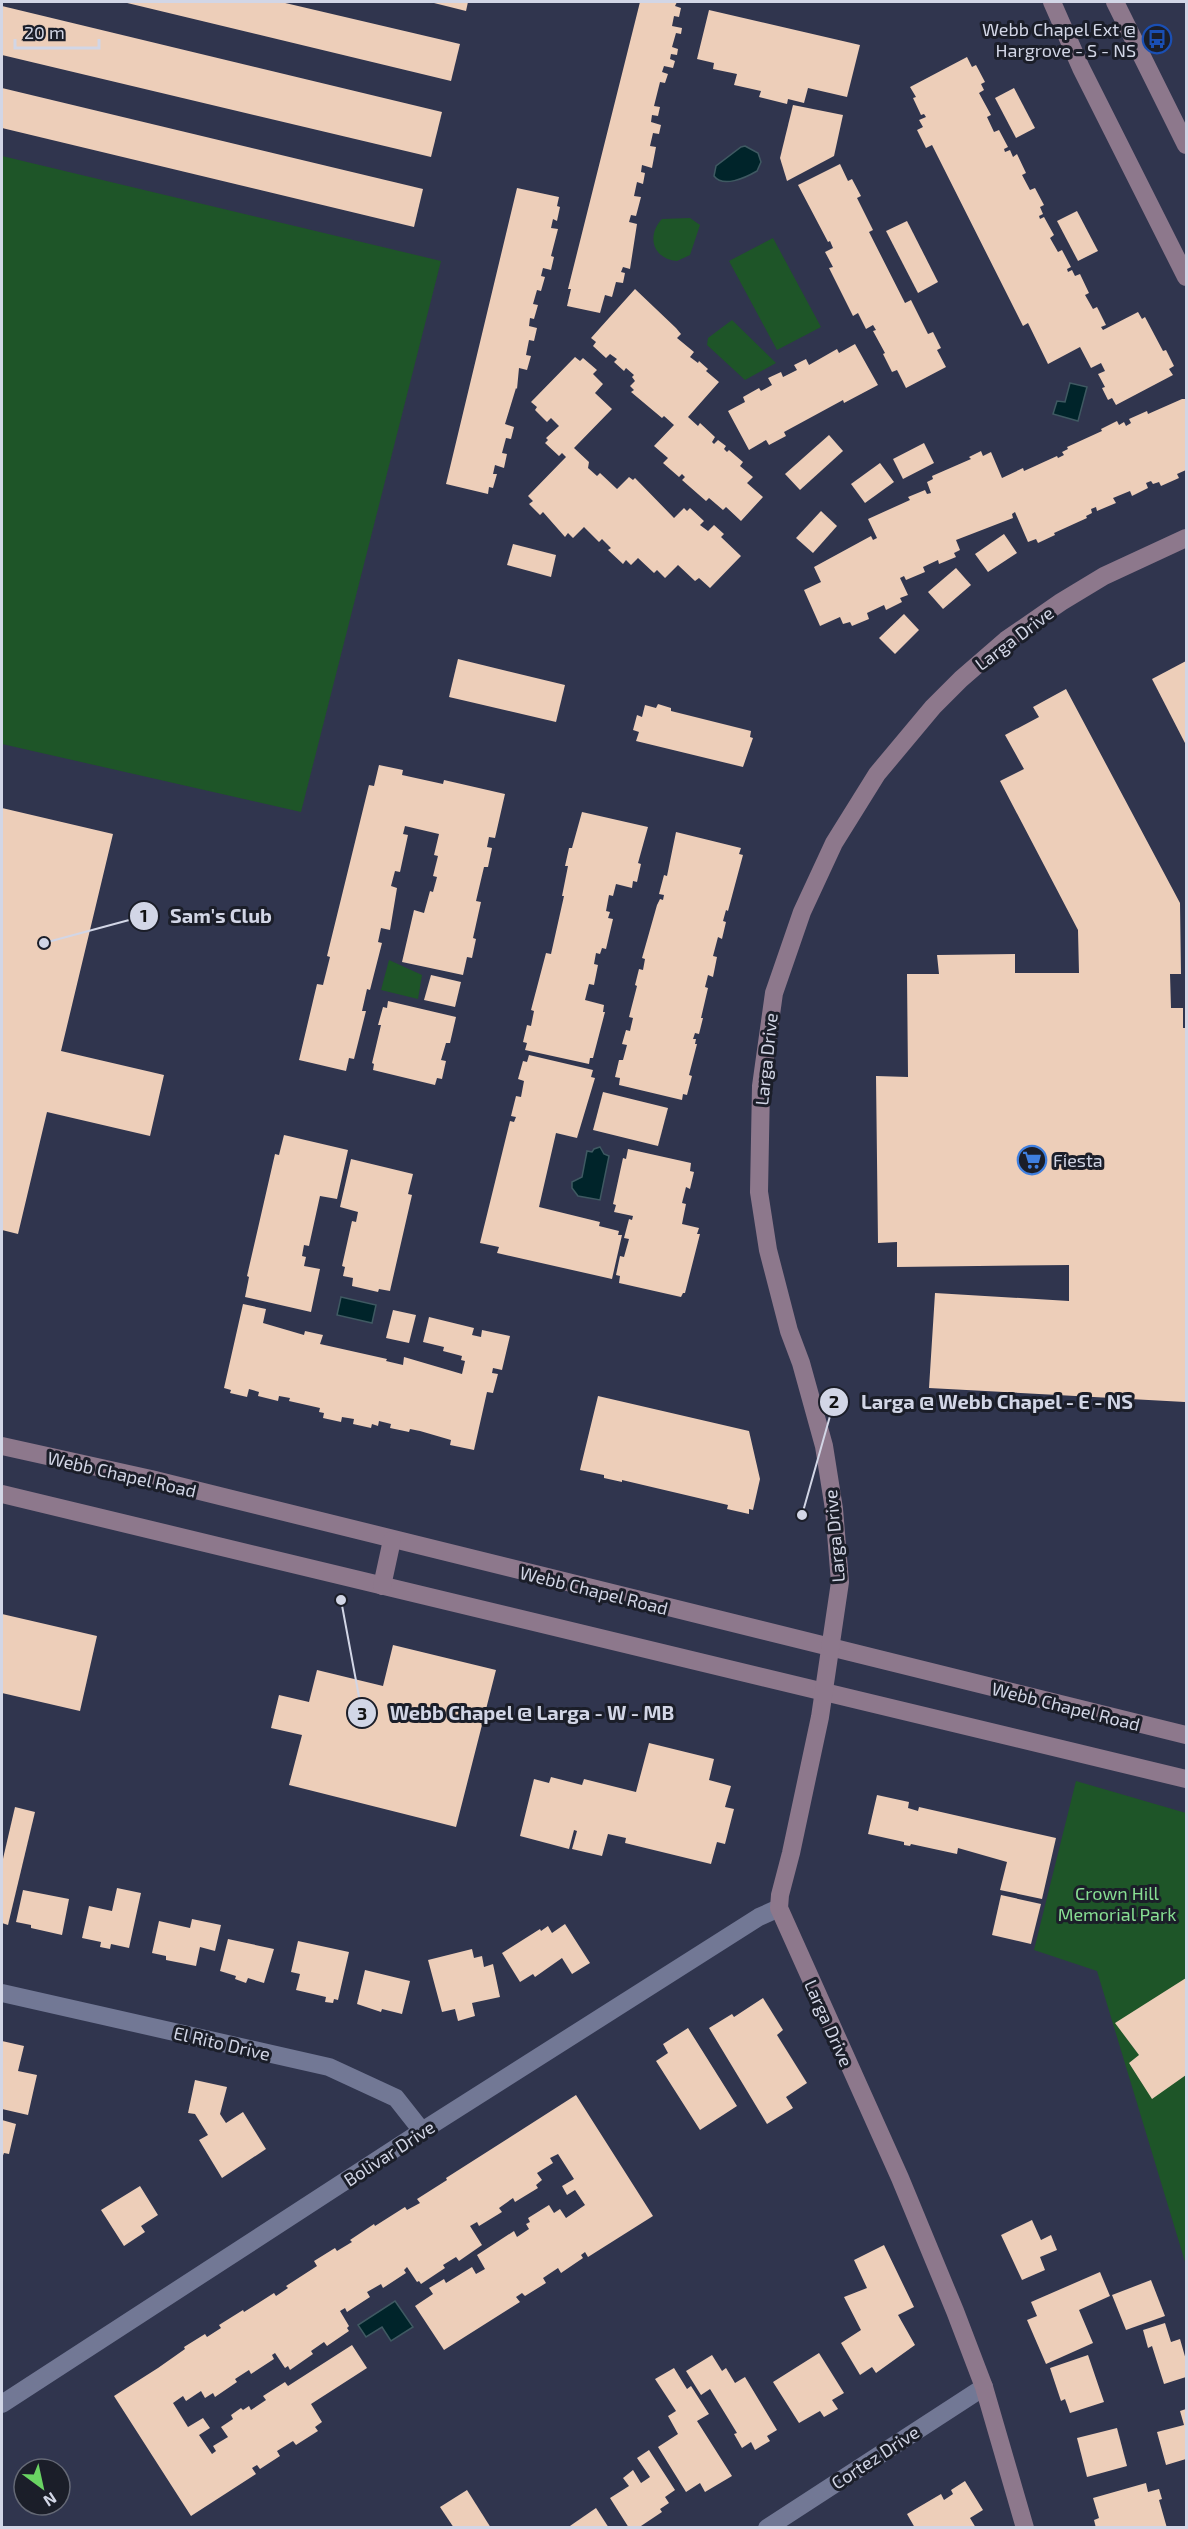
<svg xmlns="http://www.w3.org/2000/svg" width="1188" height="2529" font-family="'Exo 2',sans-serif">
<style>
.green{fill:#1e5528}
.water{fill:#00242a;stroke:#3f5962;stroke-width:1.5}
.building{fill:#edceb9}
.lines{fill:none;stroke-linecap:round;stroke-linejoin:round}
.street{stroke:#727895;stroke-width:18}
.secondary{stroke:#8d788c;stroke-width:18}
.labels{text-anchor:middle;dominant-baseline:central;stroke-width:6;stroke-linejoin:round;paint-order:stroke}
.poi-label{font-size:18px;fill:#d2d6e6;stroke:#1b1e29;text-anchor:end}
.street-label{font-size:18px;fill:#d2d6e6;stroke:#1b1e29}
.park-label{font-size:18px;fill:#88df93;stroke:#1b1e29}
.leader{fill:none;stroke:#d2d6e6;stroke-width:2}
.callout-dot{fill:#d2d6e6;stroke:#1b1e29;stroke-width:2}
.mark-label{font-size:18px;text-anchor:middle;font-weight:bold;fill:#111}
.callout-label{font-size:20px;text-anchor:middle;font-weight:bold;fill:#d2d6e6;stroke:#1b1e29;stroke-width:6;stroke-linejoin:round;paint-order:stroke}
</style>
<rect width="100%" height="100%" fill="#30354e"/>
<g class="green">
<polygon points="2,156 441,261 301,812 2,744"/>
<path d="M690,218L700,225L690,255L677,261C653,259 646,236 662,219Z"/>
<polygon points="773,238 821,327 777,350 729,261"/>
<polygon points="732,320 776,363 745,380 707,345 708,338"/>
<polygon points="389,960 422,975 418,999 381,990"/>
<polygon points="1076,1781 1186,1813 1186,2265 1097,1971 1034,1950"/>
</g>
<g class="water">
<path d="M745,146L758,153L761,162L757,171C745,178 723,188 714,176L716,166L741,147Z"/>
<polygon points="1070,383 1087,387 1078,421 1053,414 1057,401 1065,402"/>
<polygon points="600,1147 604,1154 609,1156 600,1200 578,1196 572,1188 572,1182 582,1177 587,1151 592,1152 594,1149"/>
<polygon points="341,1297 376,1305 372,1323 337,1315"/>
<polygon points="395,2301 413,2327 391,2341 382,2327 366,2337 358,2325"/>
</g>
<g class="building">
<polygon points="123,2 281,2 460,44 451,81"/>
<polygon points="430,2 468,2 466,11"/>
<polygon points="640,2 677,2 675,6 681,8 679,17 674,16 672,26 682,28 681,34 676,33 672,47 678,49 677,55 671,54 670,59 675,61 673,68 664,66 662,72 668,74 665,83 660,82 654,106 660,107 658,116 652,115 651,122 661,125 659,134 653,133 650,146 656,147 652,168 642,165 641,172 645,173 643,184 637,182 634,196 641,197 636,216 631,215 629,222 637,224 630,269 623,267 621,272 625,273 623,283 616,282 612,297 605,295 600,313 567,306 571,289 568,289"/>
<polygon points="2,6 442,112 431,157 2,55"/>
<polygon points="709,10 860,45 847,97 808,88 804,103 788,99 787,104 759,97 761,91 734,85 737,74 713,69 714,63 697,59"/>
<polygon points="967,57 972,67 976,65 985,82 981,84 984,90 979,93 991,115 987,117 994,132 999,130 1008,147 1004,149 1005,152 1010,150 1013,157 1017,154 1026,173 1022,175 1030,190 1035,188 1044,205 1040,207 1043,214 1039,216 1040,219 1044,217 1054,235 1050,238 1058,252 1062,250 1071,267 1067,269 1068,272 1072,270 1075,276 1080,274 1089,293 1085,295 1093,309 1097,307 1106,325 1101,327 1103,330 1138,312 1142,319 1145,317 1163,351 1166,350 1174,366 1169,369 1173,375 1116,405 1112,398 1108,400 1102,388 1105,387 1098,374 1105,371 1101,363 1091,368 1080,347 1048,364 1028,323 1023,326 932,145 926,148 917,130 923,127 919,120 926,117 924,114 921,115 913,98 916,97 910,87"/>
<polygon points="2,88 423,189 414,227 2,128"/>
<polygon points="1014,88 1035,128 1016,138 995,98"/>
<polygon points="793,105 843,115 834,156 787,181 780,158"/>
<polygon points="840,164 848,181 852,179 861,196 857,198 873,230 869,232 905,303 911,300 928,334 933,332 941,348 937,350 946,367 906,388 897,370 892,372 883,354 885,353 873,331 876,330 873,325 866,329 858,313 853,316 829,268 833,267 825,252 833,248 830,241 828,242 798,185"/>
<polygon points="517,188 559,197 557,206 560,207 557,221 553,219 551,228 558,229 551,256 554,257 551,270 543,268 541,276 545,277 541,291 537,290 533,304 538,305 534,319 530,318 529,326 537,328 534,341 529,340 526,355 531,356 527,370 519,368 517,389 516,388 505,424 514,427 511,439 506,438 502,453 507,454 504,468 495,465 493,474 497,474 493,488 489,487 488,494 446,484"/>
<polygon points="1077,211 1098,251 1078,261 1057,221"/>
<polygon points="907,221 938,282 918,293 886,231"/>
<polygon points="635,289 676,328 681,334 677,338 694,352 690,357 698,363 699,361 708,369 706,371 719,382 688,417 698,426 700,423 715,437 712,442 714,444 718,440 726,446 724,449 727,452 729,450 743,462 740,466 753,477 747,483 763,497 741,521 726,507 723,510 709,498 706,501 682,480 685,477 682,474 679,477 663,463 668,458 654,446 674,425 664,416 662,418 631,392 634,390 630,386 635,381 632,377 634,375 626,368 624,371 614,362 617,359 610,354 606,358 593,346 596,342 591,338"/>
<polygon points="855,344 878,385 844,403 843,400 784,432 786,436 769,445 766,440 749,450 728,411 745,402 743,397 759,388 761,391 772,385 768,378 781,372 783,377 797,370 794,365 806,359 809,365 837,349 839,353"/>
<polygon points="575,357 580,361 583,358 597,370 593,374 603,384 595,393 612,409 574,448 589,462 588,468 597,476 600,473 617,489 629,477 633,480 635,478 674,518 684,508 687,511 690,508 704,521 700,525 708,531 714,525 724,534 721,537 741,556 710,588 699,578 695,581 678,565 665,578 657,570 654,573 638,558 631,565 626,560 623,564 608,550 611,548 602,539 599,542 584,527 573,538 568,533 565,537 543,512 540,515 529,504 533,501 528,496 566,457 562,453 559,456 545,443 548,440 546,438 559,426 551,418 547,422 535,410 537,407 531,402"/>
<polygon points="1182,399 1186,399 1186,470 1177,474 1179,478 1161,486 1159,482 1153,484 1151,481 1146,483 1148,488 1132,496 1130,491 1113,498 1116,503 1097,511 1096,507 1091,509 1092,513 1086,516 1087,518 1054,533 1055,535 1038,543 1036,539 1028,542 1015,512 1012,514 1013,518 956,540 960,550 954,553 956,557 939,564 938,560 923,567 925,572 906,580 904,576 900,578 908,595 900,598 902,602 886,610 884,605 867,613 869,619 852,626 850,622 843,624 840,617 820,626 804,590 821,582 814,567 871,536 873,540 877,538 868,519 910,500 908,497 925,490 927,494 931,493 927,482 933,479 932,476 971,459 969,457 981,451 983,456 991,452 1002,478 1023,468 1024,471 1057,456 1058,458 1064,455 1062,452 1068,449 1067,447 1102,431 1101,429 1117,421 1119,425 1124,422 1126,426 1131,423 1129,419 1147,411 1148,414"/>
<polygon points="829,435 843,451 800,490 785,474"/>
<polygon points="924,443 934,463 903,479 893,459"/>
<polygon points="880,463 894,482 865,503 851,484"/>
<polygon points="821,511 837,526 813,553 796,538"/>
<polygon points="1004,534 1017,553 988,572 975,554"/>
<polygon points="513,544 556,555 551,577 507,565"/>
<polygon points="956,568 971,585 943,609 928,592"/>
<polygon points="904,614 919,630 895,654 879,638"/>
<polygon points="458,659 565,685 556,722 449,697"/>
<polygon points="1186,661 1186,745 1152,679"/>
<polygon points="1066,689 1180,903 1181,974 1170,974 1171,1008 1183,1008 1183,1028 1186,1028 1185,1402 929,1388 935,1293 1069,1301 1069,1265 897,1267 897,1242 878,1243 876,1076 908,1077 907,974 939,974 937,955 1015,954 1015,973 1079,973 1078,930 1000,781 1024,769 1005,735 1039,717 1033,707"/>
<polygon points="658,704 671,708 671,711 751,731 750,737 753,738 743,767 636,741 639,732 633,730 637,715 642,717 645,705 656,708"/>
<polygon points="379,765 403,770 402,775 443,784 444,780 505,794 495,838 489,837 487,847 492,848 488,867 484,867 476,901 481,902 473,938 476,939 472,958 467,957 463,975 402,962 414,910 424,913 430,891 433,892 437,877 433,876 438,856 434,855 439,834 405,826 403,834 408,835 400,872 395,871 391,886 397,888 390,930 381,928 378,942 382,943 370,990 367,989 362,1011 366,1011 354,1059 349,1058 346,1071 299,1060 317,984 323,985 330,957 327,956 369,785 374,786"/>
<polygon points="2,808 113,834 61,1051 164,1075 150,1136 47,1112 18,1234 2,1230"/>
<polygon points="582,812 648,827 638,863 641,864 637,882 633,881 632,888 616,884 613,896 609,895 606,911 610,912 608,918 613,919 606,949 602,948 600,954 596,953 594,964 598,965 594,985 589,984 585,1000 604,1005 603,1012 605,1012 593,1058 590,1058 589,1064 525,1050 527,1043 523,1042 527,1025 531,1026 534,1011 531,1010 546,953 551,954 564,896 562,896 568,866 565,866 569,848 572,848"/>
<polygon points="676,832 741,848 739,854 743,855 728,911 726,910 723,921 726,922 722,939 718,937 713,956 717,957 713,977 708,975 705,987 708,988 701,1018 703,1018 699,1034 695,1033 693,1039 696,1039 695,1044 697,1044 689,1075 692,1076 687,1095 683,1094 682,1100 619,1085 620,1078 615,1077 619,1060 623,1060 627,1045 622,1044 626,1030 630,1031 633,1018 629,1017 637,986 635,985 639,969 643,970 645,959 642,958 657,905 660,899 663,900 664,895 659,894 664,875 667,876"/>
<polygon points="431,975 461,982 455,1007 424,1000"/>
<polygon points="388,1001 456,1017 450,1043 446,1043 441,1060 446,1061 442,1079 437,1078 435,1085 373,1070 374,1064 372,1063 381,1025 378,1025 383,1007 387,1008"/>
<polygon points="529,1055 593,1070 591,1077 595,1078 577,1138 556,1133 539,1207 600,1222 599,1226 619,1231 618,1235 622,1235 612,1279 497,1253 499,1247 480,1243 510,1121 514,1122 516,1117 511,1116 516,1096 521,1097 524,1081 518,1079 523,1061 527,1062"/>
<polygon points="603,1092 668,1108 658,1146 593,1130"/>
<polygon points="284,1135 348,1150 337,1199 320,1196 309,1246 304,1245 302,1256 306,1257 304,1266 320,1269 311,1312 245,1297 249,1277 247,1276 275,1154 279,1155"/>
<polygon points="628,1149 691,1163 690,1171 694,1172 690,1189 686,1187 682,1203 686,1204 682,1224 699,1228 697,1234 700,1234 685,1293 683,1293 681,1297 619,1283 620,1276 616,1275 620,1256 624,1257 629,1239 624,1238 629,1219 632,1220 633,1216 614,1212 616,1205 613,1204 623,1158 626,1159"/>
<polygon points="351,1159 413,1174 408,1194 412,1195 390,1291 379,1289 378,1292 352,1286 353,1278 343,1276 345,1267 342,1266 352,1221 356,1222 358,1212 340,1207"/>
<polygon points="243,1304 266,1309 263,1323 304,1335 305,1331 323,1335 320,1344 387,1359 386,1361 403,1365 404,1357 462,1374 465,1361 461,1360 462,1356 443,1351 444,1347 423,1342 429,1317 474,1328 472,1335 481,1337 482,1330 510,1336 502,1370 493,1368 492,1373 498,1374 493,1393 487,1392 474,1450 450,1445 451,1440 420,1431 410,1429 409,1432 390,1428 391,1424 379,1421 378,1426 372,1424 371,1428 353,1424 354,1419 342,1417 341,1422 323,1418 324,1413 319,1412 320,1408 289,1401 290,1398 279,1396 278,1401 258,1396 259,1392 249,1389 247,1397 230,1393 231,1390 224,1388"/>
<polygon points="393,1310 416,1315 409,1343 386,1338"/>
<polygon points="598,1396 749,1431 760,1479 753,1510 749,1509 749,1514 727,1509 728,1505 622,1480 622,1482 604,1478 604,1475 580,1470"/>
<polygon points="2,1614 97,1636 80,1711 2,1693"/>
<polygon points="393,1645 496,1670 456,1827 289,1785 302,1735 271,1728 279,1695 309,1702 317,1670 383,1686"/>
<polygon points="649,1743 714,1759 709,1780 731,1786 725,1807 734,1809 725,1844 717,1842 711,1864 625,1843 626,1838 608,1834 602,1856 572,1849 577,1831 574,1830 569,1849 520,1836 534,1779 549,1783 551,1777 582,1785 584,1779 636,1792"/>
<polygon points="877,1795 909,1802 908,1808 918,1811 919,1807 1056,1838 1042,1899 1000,1890 1007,1862 958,1848 957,1854 911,1844 910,1846 904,1845 904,1842 868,1834"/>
<polygon points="15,1807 35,1812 8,1925 2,1923 2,1863"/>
<polygon points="117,1888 141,1893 129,1948 111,1944 110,1949 100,1947 101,1942 82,1938 89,1906 112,1911"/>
<polygon points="23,1890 69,1899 62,1935 31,1928 31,1925 16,1922"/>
<polygon points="1001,1895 1041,1904 1031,1944 992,1935"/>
<polygon points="192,1919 221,1925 215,1951 200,1947 196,1966 166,1960 166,1956 152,1953 159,1921 190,1928"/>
<polygon points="565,1924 590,1963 572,1974 562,1958 535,1977 533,1974 520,1982 502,1953 540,1929 541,1931 548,1926 552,1933"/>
<polygon points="228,1939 274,1949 264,1983 248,1978 246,1983 235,1979 236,1976 220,1971"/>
<polygon points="298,1941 349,1952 338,2000 334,1999 333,2003 325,2002 326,1997 296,1990 300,1974 291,1972"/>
<polygon points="472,1949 474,1958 482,1956 484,1967 493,1964 500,1997 472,2003 475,2016 458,2021 455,2009 442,2012 428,1960"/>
<polygon points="365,1970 410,1981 402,2014 382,2009 381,2012 357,2004"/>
<polygon points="1186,1978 1186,2075 1152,2099 1129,2063 1139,2055 1115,2023"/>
<polygon points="763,1998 783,2030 777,2035 807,2083 786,2097 793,2108 767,2124 709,2028 732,2014 734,2017"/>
<polygon points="688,2028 737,2106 700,2130 656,2061 668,2053 663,2044"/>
<polygon points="2,2041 24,2046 18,2071 37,2075 28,2115 2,2109"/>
<polygon points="195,2080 227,2087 220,2114 226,2123 243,2112 266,2149 222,2178 199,2140 208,2135 195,2114 188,2113"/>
<polygon points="576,2095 653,2216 588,2257 585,2252 581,2255 583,2258 561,2273 558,2268 543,2278 546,2283 525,2296 522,2293 516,2297 520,2302 444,2350 415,2306 433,2294 429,2288 444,2279 446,2283 472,2267 476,2274 485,2269 477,2255 514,2231 517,2237 529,2229 526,2224 530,2222 528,2218 549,2205 554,2213 560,2209 566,2218 585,2205 575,2190 567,2195 562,2186 574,2179 558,2154 550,2158 553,2163 537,2173 542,2180 536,2185 538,2188 515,2202 513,2198 499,2208 502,2212 479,2226 477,2222 470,2226 482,2245 459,2261 456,2257 443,2265 445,2268 421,2284 419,2281 417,2282 407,2267 404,2270 406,2273 383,2288 381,2284 367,2292 370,2297 347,2312 345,2308 340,2311 349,2326 347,2328 349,2331 327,2346 324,2342 311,2351 313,2354 290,2370 288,2366 285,2368 275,2353 272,2355 274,2359 251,2374 249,2370 235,2379 237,2382 215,2397 213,2393 205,2398 201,2391 186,2401 183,2396 173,2403 188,2427 203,2418 210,2428 199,2435 212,2454 216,2451 213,2446 228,2437 221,2427 233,2419 231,2415 241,2408 243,2410 249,2406 251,2410 266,2400 263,2396 285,2382 288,2386 352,2345 367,2368 311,2404 322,2422 315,2427 318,2431 296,2445 293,2441 277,2451 280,2456 260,2469 257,2465 252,2468 256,2474 191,2516 114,2396 158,2368 185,2349 184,2347 205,2334 207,2337 221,2328 219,2325 243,2310 244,2312 274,2293 276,2296 288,2288 286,2286 317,2266 314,2261 335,2248 337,2251 352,2242 350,2240 374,2224 375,2226 405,2207 407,2210 420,2203 417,2199 447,2180 446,2178"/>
<polygon points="2,2120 16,2124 9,2154 4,2153 2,2158"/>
<polygon points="140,2186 158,2215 141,2226 145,2232 124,2246 101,2210"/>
<polygon points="1032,2220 1041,2240 1051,2235 1057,2250 1040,2257 1045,2270 1022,2280 1001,2235"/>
<polygon points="884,2245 914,2307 898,2315 915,2345 876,2373 872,2367 860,2375 841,2343 861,2330 844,2297 867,2288 854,2260"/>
<polygon points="1100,2272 1110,2296 1079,2310 1093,2343 1046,2364 1027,2320 1037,2316 1031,2302"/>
<polygon points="1151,2280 1165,2316 1126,2330 1112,2295"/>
<polygon points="1165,2323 1171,2342 1180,2339 1186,2360 1186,2377 1164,2384 1152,2346 1148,2348 1143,2330"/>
<polygon points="819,2353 844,2393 832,2400 838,2409 824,2417 820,2411 799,2423 773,2382"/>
<polygon points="712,2355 722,2371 726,2368 735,2383 745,2377 777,2430 767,2436 770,2441 755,2450 751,2442 742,2448 734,2434 737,2433 710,2389 701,2395 686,2371"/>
<polygon points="1088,2355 1104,2402 1070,2413 1065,2399 1061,2401 1050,2368"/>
<polygon points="674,2368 687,2389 691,2386 709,2414 697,2421 732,2476 705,2492 700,2483 686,2492 658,2447 678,2434 668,2416 676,2411 655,2379"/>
<polygon points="1186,2409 1186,2459 1166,2465 1157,2432 1184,2425 1180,2411"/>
<polygon points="1117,2428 1127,2466 1087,2477 1077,2438"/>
<polygon points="649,2450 675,2490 665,2497 669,2503 660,2509 662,2512 638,2528 629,2528 610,2498 629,2486 623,2478 633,2470 641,2483 650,2477 637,2458"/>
<polygon points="965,2481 983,2510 970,2518 976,2528 915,2528 907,2514 941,2494 944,2500 953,2494 951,2490"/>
<polygon points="1146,2483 1148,2492 1159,2489 1162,2499 1159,2500 1167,2528 1096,2528 1094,2520 1099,2518 1093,2498"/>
<polygon points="467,2490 491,2528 454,2528 440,2507"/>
<polygon points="596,2508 609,2528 567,2528"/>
</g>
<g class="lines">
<g class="street">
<polyline points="2,1993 329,2067 396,2098 422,2131"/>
<polyline points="2,2404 422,2131 759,1917 779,1908"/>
<polyline points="767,2528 984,2387"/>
</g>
<g class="secondary">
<polyline points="1052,2 1081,68 1186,277"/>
<polyline points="1115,2 1186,145"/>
<polyline points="2,1446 151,1479 1186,1735"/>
<polyline points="2,1494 1186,1779"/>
<polyline points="382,1586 392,1540"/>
<polyline points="1025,2528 984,2387 955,2311 900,2178 779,1908 780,1895 791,1853 820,1717 840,1582 834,1509 824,1446 801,1363 789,1331 768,1250 759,1192 761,1086 774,993 802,912 834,843 877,774 933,707 961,679 1006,640 1061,602 1104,576 1186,538"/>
</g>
</g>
<defs>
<g id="bus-ring" transform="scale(1.5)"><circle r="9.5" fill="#1b1e29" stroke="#1a4fb4" stroke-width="1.5"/><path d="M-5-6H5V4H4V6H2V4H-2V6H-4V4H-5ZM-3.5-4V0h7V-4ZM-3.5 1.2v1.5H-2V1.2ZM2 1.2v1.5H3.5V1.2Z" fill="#1a4fb4"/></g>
<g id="supermarket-ring" transform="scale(1.5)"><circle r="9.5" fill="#1b1e29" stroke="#3f7fe0" stroke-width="1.5"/><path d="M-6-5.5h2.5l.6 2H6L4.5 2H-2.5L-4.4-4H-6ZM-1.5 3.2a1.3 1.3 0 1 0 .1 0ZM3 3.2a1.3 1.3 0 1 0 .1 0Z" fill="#3f7fe0"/></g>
</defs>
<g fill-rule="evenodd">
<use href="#bus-ring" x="1157" y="39"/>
<use href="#supermarket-ring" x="1032" y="1160"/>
</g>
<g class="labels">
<g class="poi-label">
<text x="1136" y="29">Webb Chapel Ext @<tspan x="1136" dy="21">Hargrove - S - NS</tspan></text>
<text x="1053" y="1160" text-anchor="start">Fiesta</text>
</g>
<g class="street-label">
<text transform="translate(1014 638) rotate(-37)">Larga Drive</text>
<text transform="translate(766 1059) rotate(-84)">Larga Drive</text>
<text transform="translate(122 1474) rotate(13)">Webb Chapel Road</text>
<text transform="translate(834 1536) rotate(-95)">Larga Drive</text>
<text transform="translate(594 1590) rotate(14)">Webb Chapel Road</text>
<text transform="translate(1066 1706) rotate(14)">Webb Chapel Road</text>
<text transform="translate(829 2023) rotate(66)">Larga Drive</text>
<text transform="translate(222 2043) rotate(13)">El Rito Drive</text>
<text transform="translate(389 2153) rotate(-33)">Bolivar Drive</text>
<text transform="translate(875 2457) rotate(-33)">Cortez Drive</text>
</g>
<g class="park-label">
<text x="1117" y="1893">Crown Hill<tspan x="1117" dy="21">Memorial Park</tspan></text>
</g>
</g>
<path class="leader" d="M44 943L144 916M802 1515L834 1402M341 1600L362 1713"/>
<g class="callout-dot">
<circle cx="44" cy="943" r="6"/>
<circle cx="802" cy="1515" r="6"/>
<circle cx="341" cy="1600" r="6"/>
<circle cx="144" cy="916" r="15"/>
<circle cx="834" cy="1402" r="15"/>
<circle cx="362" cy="1713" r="15"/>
</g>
<g class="mark-label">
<text x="144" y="922">1</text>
<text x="834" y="1408">2</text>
<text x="362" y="1720">3</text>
</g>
<g class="callout-label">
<text x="221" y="923">Sam's Club</text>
<text x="997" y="1409">Larga @ Webb Chapel - E - NS</text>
<text x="532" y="1720">Webb Chapel @ Larga - W - MB</text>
</g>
<rect width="1188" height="2529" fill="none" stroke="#d2d6e6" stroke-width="6"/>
<g transform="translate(42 2487) rotate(147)"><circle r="28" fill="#1b1e29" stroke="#646875" stroke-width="1.5"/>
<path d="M0-4.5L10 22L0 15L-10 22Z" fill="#6ad363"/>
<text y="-9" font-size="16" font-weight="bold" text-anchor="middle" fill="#d2d6e6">N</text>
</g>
<path d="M15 39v9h84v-9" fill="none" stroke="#d2d6e6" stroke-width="3"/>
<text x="24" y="39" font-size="18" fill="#d2d6e6" stroke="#1b1e29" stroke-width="4.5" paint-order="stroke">20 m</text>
</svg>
